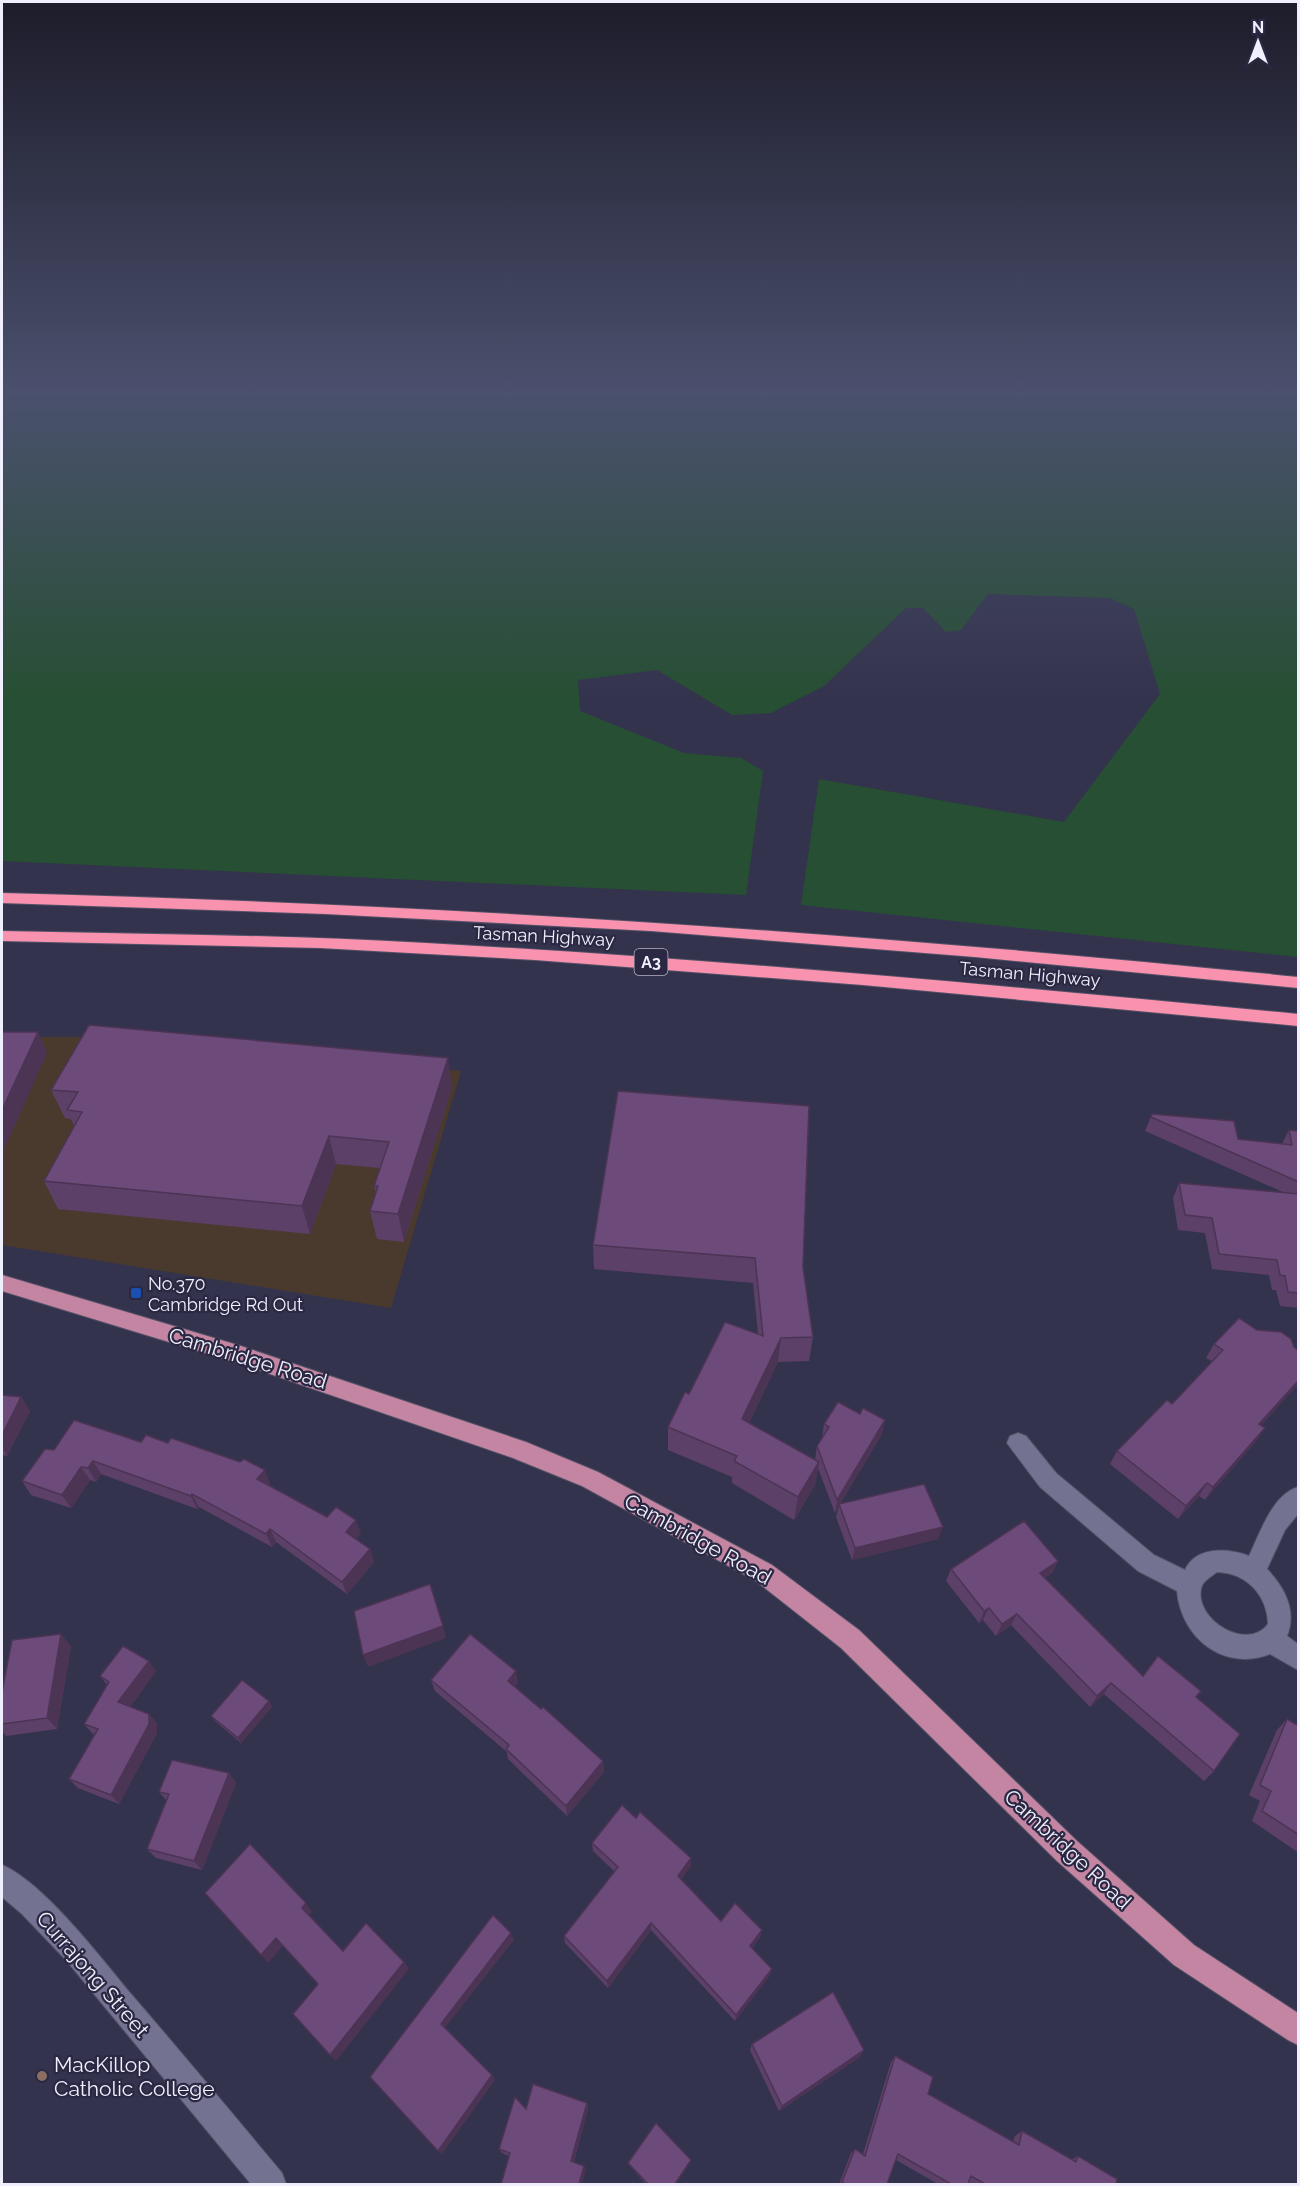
<svg xmlns="http://www.w3.org/2000/svg" width="1300" height="2186" font-family="Raleway,sans-serif">
<style>
.commercial{fill:#4a3a2e}
.green{fill:#274f33}
.lines{fill:none;stroke-linecap:round;stroke-linejoin:round}
.minor-casing{stroke:#535167;stroke-width:2}
.major-casing{stroke:#535167;stroke-width:2}
.highway-casing{stroke:#535167;stroke-width:2}
.minor{fill:#737291;fill-rule:evenodd}
.major{fill:#c385a2;fill-rule:evenodd}
.highway{fill:#f992ae;fill-rule:evenodd}
.wall{fill:#5d4068}
.shaded-wall{fill:#4c3455}
.building{fill:#6c4a79;stroke:#4c3455;stroke-width:1.5}
.transit-dot{fill:#1a4fb4;stroke:#2a2842;stroke-width:2}
.education-dot{fill:#8d6e63;stroke:#2a2842;stroke-width:2}
.labels{text-anchor:middle;dominant-baseline:central;stroke-width:4.5;stroke-linejoin:round;paint-order:stroke}
.shield{fill:#2a2842;stroke:#b4b3c5;stroke-width:1.5}
.shield-label{font-size:16px;font-weight:bold;fill:#efeffd}
.street-label{font-size:18px;fill:#efeffd;stroke:#2a2842}
.poi-label{font-size:18px;fill:#efeffd;stroke:#2a2842;text-anchor:start}
.near-street-label{font-size:21px;fill:#efeffd;stroke:#2a2842}
.near-poi-label{font-size:21px;fill:#efeffd;stroke:#2a2842;text-anchor:start}
</style>
<rect width="100%" height="100%" fill="#34334d"/>
<polygon class="commercial" points="2,1037 102,1037 461,1071 391,1308 2,1245"/>
<polygon class="green" points="2,396 1298,396 1298,957 801,905 819,779 1064,822 1160,694 1134,609 1109,598 988,594 961,630 946,632 923,608 906,608 824,686 771,713 732,715 657,670 578,680 580,711 684,753 741,758 763,771 746,895 2,861"/>
<g class="lines">
<g class="minor-casing">
<g id="minor">
<path d="M1018,1433L1026,1436L1056,1473L1154,1555L1185,1570C1196,1546 1228,1548 1249,1556C1260,1533 1272,1495 1298,1487V1514L1285,1530L1267,1569C1285,1588 1297,1611 1287,1636L1298,1644V1670L1270,1654C1224,1672 1181,1638 1177,1591L1138,1571L1040,1487L1007,1443L1010,1436ZM1217,1572C1246,1573 1267,1594 1268,1624C1247,1652 1195,1620 1201,1589C1202,1581 1211,1577 1217,1572Z"/>
<path d="M2,1865C43,1882 101,1958 131,1994C182,2053 232,2113 282,2173L286,2184H251L66,1960L22,1914L2,1897Z"/>
</g>
</g>
<g class="major-casing">
<polygon id="major" points="2,1275 241,1346 526,1442 598,1472 772,1565 859,1630 1077,1841 1194,1945 1298,2013 1298,2045 1288,2040 1174,1965 1057,1861 841,1648 756,1581 582,1486 513,1458 241,1364 2,1291"/>
</g>
<g class="highway-casing">
<g id="highway">
<path d="M2,893C435,904 867,933 1298,977V988L975,957L651,931L326,914L2,903Z"/>
<path d="M2,931C143,934 285,935 426,943C717,959 1008,986 1298,1014V1026L863,985L535,960L320,948L2,941Z"/>
</g>
</g>
<use href="#minor" class="minor"/>
<use href="#major" class="major"/>
<use href="#highway" class="highway"/>
</g>
<g class="wall">
<polygon points="452,1087 404,1242 377,1239 370,1211 376,1193 374,1186 380,1168 336,1164 310,1234 58,1209 44,1181 74,1126 71,1119 65,1118 51,1090"/>
<polygon points="618,1091 803,1267 813,1337 809,1361 778,1362 749,1423 815,1460 817,1446 822,1438 824,1424 882,1434 840,1504 938,1539 852,1560 836,1517 839,1506 835,1513 818,1468 815,1485 794,1520 732,1483 732,1477 668,1450 668,1427 689,1394 758,1334 753,1283 594,1269 593,1245"/>
<polygon points="1152,1114 1238,1139 1282,1144 1289,1130 1299,1131 1299,1308 1280,1306 1276,1290 1272,1290 1269,1275 1212,1269 1205,1233 1178,1230 1173,1198 1179,1183 1285,1193 1145,1131"/>
<polygon points="1257,1330 1294,1347 1299,1351 1299,1383 1261,1425 1265,1428 1256,1441 1205,1500 1199,1496 1178,1519 1110,1464 1117,1451 1172,1404 1212,1361 1206,1358 1214,1344"/>
<polygon points="2,1395 21,1397 30,1411 7,1456 2,1455"/>
<polygon points="141,1442 270,1483 269,1485 327,1517 361,1533 356,1539 370,1549 374,1562 347,1594 276,1542 272,1547 199,1507 197,1509 101,1474 96,1482 90,1480 71,1508 31,1495 22,1481 54,1450"/>
<polygon points="1058,1561 1052,1573 1045,1578 1143,1676 1196,1697 1214,1771 1204,1781 1104,1694 1090,1707 1011,1625 996,1636 983,1620 979,1623 946,1581 951,1569"/>
<polygon points="71,1646 57,1729 6,1736 2,1731 2,1692"/>
<polygon points="156,1671 130,1707 149,1714 157,1724 157,1733 119,1804 78,1788 69,1779 94,1735 93,1734 84,1724 107,1685 100,1676"/>
<polygon points="431,1680 518,1683 514,1687 603,1761 604,1772 567,1816 508,1759 507,1752 435,1691"/>
<polygon points="269,1701 272,1707 241,1743 215,1721 211,1716"/>
<polygon points="1287,1719 1299,1726 1299,1853 1252,1821 1260,1801 1249,1795 1277,1730"/>
<polygon points="229,1773 236,1783 202,1870 156,1858 147,1849 167,1801 159,1792"/>
<polygon points="592,1843 691,1866 681,1879 721,1921 762,1930 760,1937 752,1948 772,1969 770,1975 735,2021 651,1930 608,1988 565,1943 564,1936 615,1872 593,1851"/>
<polygon points="752,2044 860,2057 779,2111 750,2050"/>
<polygon points="895,2056 928,2094 1013,2142 1015,2136 1022,2131 1071,2160 1078,2156 1116,2184 972,2184 969,2183 968,2184 938,2184 896,2160 887,2184 839,2184 851,2153 855,2149 863,2154 891,2062"/>
<polygon points="587,2103 588,2108 574,2162 586,2170 509,2156 502,2153 499,2149 526,2109"/>
<polygon points="690,2162 676,2184 646,2184 629,2165 628,2163"/>
</g>
<g class="shaded-wall">
<polygon points="38,1032 47,1053 2,1154 2,1110"/>
<polygon points="448,1058 452,1087 404,1242 398,1214"/>
<polygon points="329,1136 336,1164 310,1234 302,1206"/>
<polygon points="781,1338 778,1362 740,1442 742,1419"/>
<polygon points="1299,1380 1299,1383 1251,1437 1259,1424"/>
<polygon points="21,1397 30,1411 7,1456 2,1448 2,1435"/>
<polygon points="885,1420 882,1434 835,1513 837,1500"/>
<polygon points="1265,1428 1256,1441 1205,1500 1213,1487"/>
<polygon points="93,1461 101,1474 96,1482 88,1468"/>
<polygon points="819,1462 815,1485 794,1520 798,1497"/>
<polygon points="81,1467 90,1480 71,1508 62,1495"/>
<polygon points="265,1470 270,1483 263,1492 257,1479"/>
<polygon points="1207,1483 1199,1496 1178,1519 1186,1506"/>
<polygon points="192,1494 199,1507 197,1509 191,1496"/>
<polygon points="356,1520 361,1533 351,1545 346,1532"/>
<polygon points="943,1527 938,1539 852,1560 855,1548"/>
<polygon points="270,1529 276,1542 272,1547 266,1534"/>
<polygon points="370,1549 374,1562 347,1594 342,1582"/>
<polygon points="1058,1561 1052,1573 1034,1585 1040,1573"/>
<polygon points="989,1608 983,1620 979,1623 984,1611"/>
<polygon points="1017,1614 1011,1625 996,1636 1002,1624"/>
<polygon points="443,1626 446,1638 368,1667 363,1655"/>
<polygon points="61,1634 71,1646 57,1729 47,1718"/>
<polygon points="149,1661 156,1671 126,1712 118,1702"/>
<polygon points="516,1671 518,1683 510,1693 508,1681"/>
<polygon points="1111,1683 1104,1694 1090,1707 1097,1696"/>
<polygon points="269,1701 272,1707 241,1743 238,1738"/>
<polygon points="149,1714 157,1724 157,1733 119,1804 111,1795"/>
<polygon points="603,1761 604,1772 567,1816 566,1806"/>
<polygon points="229,1773 236,1783 202,1870 194,1861"/>
<polygon points="691,1858 691,1866 678,1884 678,1876"/>
<polygon points="306,1903 312,1912 308,1916 302,1908"/>
<polygon points="651,1923 651,1930 608,1988 607,1981"/>
<polygon points="762,1930 760,1937 748,1953 750,1946"/>
<polygon points="511,1933 514,1940 444,2029 441,2024"/>
<polygon points="276,1938 283,1946 268,1963 261,1955"/>
<polygon points="404,1962 409,1969 336,2061 330,2055"/>
<polygon points="772,1969 770,1975 735,2021 736,2015"/>
<polygon points="864,2050 860,2057 779,2111 782,2106"/>
<polygon points="492,2075 495,2080 442,2154 438,2151"/>
<polygon points="587,2103 588,2108 573,2165 571,2161"/>
<polygon points="584,2166 586,2170 582,2184 579,2184"/>
</g>
<g class="building">
<polygon points="89,1025 448,1058 398,1214 370,1211 378,1186 374,1186 389,1142 329,1136 302,1206 44,1181 82,1112 67,1110 78,1092 51,1090"/>
<polygon points="2,1032 38,1032 2,1110"/>
<polygon points="618,1091 809,1106 803,1267 813,1337 781,1338 742,1419 819,1462 798,1497 734,1461 737,1456 668,1427 685,1392 689,1394 725,1322 763,1336 755,1258 593,1245"/>
<polygon points="1152,1114 1234,1121 1238,1139 1292,1145 1289,1130 1299,1131 1299,1182 1151,1117"/>
<polygon points="1179,1183 1299,1194 1299,1293 1288,1292 1285,1276 1280,1275 1277,1260 1219,1254 1212,1218 1185,1215"/>
<polygon points="1239,1318 1257,1330 1281,1332 1291,1339 1294,1347 1299,1351 1299,1380 1259,1424 1265,1428 1213,1487 1207,1483 1186,1506 1117,1451 1167,1400 1172,1404 1223,1350 1214,1344"/>
<polygon points="2,1395 21,1397 2,1435"/>
<polygon points="838,1402 860,1414 863,1408 885,1420 837,1500 817,1446 829,1427 824,1424"/>
<polygon points="74,1420 141,1442 146,1435 168,1443 171,1438 240,1462 244,1459 265,1470 257,1479 327,1517 336,1507 356,1520 346,1532 370,1549 342,1582 270,1529 266,1534 192,1494 191,1496 93,1461 88,1468 81,1467 62,1495 22,1481 45,1449 54,1450"/>
<polygon points="924,1484 943,1527 855,1548 839,1504"/>
<polygon points="1024,1521 1058,1561 1040,1573 1143,1676 1158,1656 1201,1691 1196,1697 1240,1734 1214,1771 1111,1683 1097,1696 1017,1614 1002,1624 989,1608 984,1611 951,1569"/>
<polygon points="430,1584 443,1626 363,1655 354,1611"/>
<polygon points="61,1634 47,1718 2,1724 2,1692 12,1640"/>
<polygon points="470,1634 516,1671 508,1681 541,1709 543,1707 603,1761 566,1806 506,1749 509,1745 431,1680"/>
<polygon points="123,1646 149,1661 118,1702 149,1714 149,1724 111,1795 69,1779 98,1729 84,1724 109,1682 100,1676"/>
<polygon points="242,1680 269,1701 238,1738 211,1716"/>
<polygon points="1287,1719 1299,1726 1299,1835 1262,1811 1271,1791 1260,1785"/>
<polygon points="172,1760 229,1773 194,1861 147,1849 169,1794 159,1792"/>
<polygon points="622,1805 636,1818 640,1812 691,1858 678,1876 721,1921 735,1903 762,1930 750,1946 772,1969 736,2015 651,1923 607,1981 564,1936 618,1867 592,1843"/>
<polygon points="250,1844 306,1903 302,1908 343,1951 366,1923 404,1962 330,2055 293,2014 318,1984 276,1938 261,1955 205,1893"/>
<polygon points="493,1915 511,1933 441,2024 492,2075 438,2151 370,2077"/>
<polygon points="833,1992 864,2050 782,2106 752,2044"/>
<polygon points="895,2056 933,2077 928,2094 1019,2145 1022,2131 1076,2162 1078,2156 1117,2179 1116,2184 985,2184 971,2176 968,2184 951,2184 898,2154 887,2184 845,2184 842,2182 855,2149 865,2156"/>
<polygon points="533,2084 587,2103 571,2161 584,2166 579,2184 501,2184 510,2153 499,2149 515,2097 526,2109"/>
<polygon points="656,2123 691,2160 675,2184 648,2184 628,2163"/>
</g>
<linearGradient id="sky" x2="0" y2="1"><stop stop-color="#1d1c2a"/><stop offset="0.56" stop-color="#4a506d"/><stop offset="1" stop-color="#4a506d" stop-opacity="0"/></linearGradient>
<rect width="1300" height="702" fill="url(#sky)"/>
<rect class="transit-dot" x="130" y="1287" width="12" height="12" rx="3"/>
<circle class="education-dot" cx="42" cy="2076" r="6"/>
<g class="labels">
<rect class="shield" x="634.5" y="949" width="33" height="26" rx="4.5"/>
<g class="shield-label">
<text x="651" y="962">A3</text>
</g>
<g class="street-label">
<text transform="translate(544 936) rotate(3)">Tasman Highway</text>
<text transform="translate(1030 974) rotate(5)">Tasman Highway</text>
</g>
<g class="poi-label">
<text x="148" y="1283">No.370<tspan x="148" dy="21">Cambridge Rd Out</tspan></text>
</g>
<g class="near-street-label">
<text transform="translate(248 1358) rotate(17)">Cambridge Road</text>
<text transform="translate(698 1539) rotate(29)">Cambridge Road</text>
<text transform="translate(1068 1849) rotate(43)">Cambridge Road</text>
<text transform="translate(93 1974) rotate(49)">Currajong Street</text>
</g>
<g class="near-poi-label">
<text x="54" y="2064">MacKillop<tspan x="54" dy="24">Catholic College</tspan></text>
</g>
</g>
<rect width="1300" height="2186" fill="none" stroke="#efeffd" stroke-width="6"/>
<g transform="translate(1258 42)" stroke="#2a2842" stroke-width="4.5" paint-order="stroke">
<path d="M0-4.5L10 22L0 15L-10 22Z" fill="#efeffd"/>
<text y="-9" font-size="16" font-weight="bold" text-anchor="middle" fill="#efeffd">N</text>
</g>
</svg>
